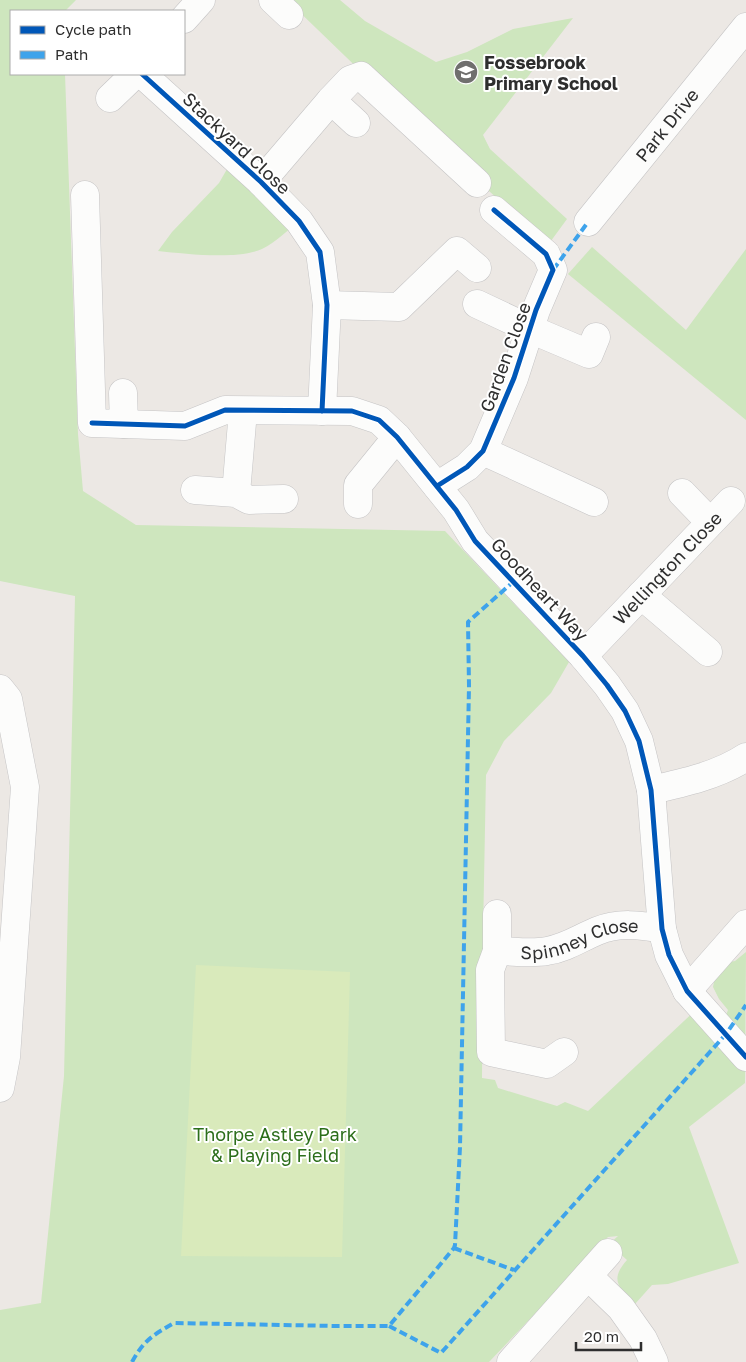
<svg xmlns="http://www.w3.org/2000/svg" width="746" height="1362" font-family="'Golos Text',sans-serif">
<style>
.green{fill:#cee6be}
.pitch{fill:#d9eabb}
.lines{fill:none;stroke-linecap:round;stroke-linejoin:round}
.minor-casing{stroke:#c5c4c5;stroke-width:29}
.minor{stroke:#fcfcfb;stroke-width:28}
.quiet{stroke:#3ea3eb;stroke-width:4;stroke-dasharray:8 4;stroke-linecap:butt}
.cycleway-casing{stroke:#fff;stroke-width:8}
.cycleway{stroke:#0057b8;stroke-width:5}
.labels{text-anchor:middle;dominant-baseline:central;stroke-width:4;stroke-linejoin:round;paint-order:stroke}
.poi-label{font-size:18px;font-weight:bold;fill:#2e2e2e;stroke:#fff;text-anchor:start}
.street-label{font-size:18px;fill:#2e2e2e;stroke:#fff}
.park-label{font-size:18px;fill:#2c6e1b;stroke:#fff}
</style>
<rect width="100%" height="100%" fill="#ece8e4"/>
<g class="green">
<path d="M0,0H76L65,11H11V74H65L78,434L83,491L136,525L445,531L569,662L551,693L504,741L486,775L483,934L482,1078L495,1080L498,1088L557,1106L565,1102L588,1111L700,1006L721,1028L728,1010L719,999L713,987L716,972L724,963L735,961L746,952L745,1083L689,1127L739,1263L668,1284L652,1285L635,1304C619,1288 609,1280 627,1260L609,1244L618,1236L608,1237L489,1362H0V1310L41,1303L64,1076L75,596L0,581Z"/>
<polygon points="287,0 340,0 365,21 436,62 467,52 513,29 573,18 483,135 490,149 567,219 548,245 404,113"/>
<path d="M234,157L299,221C288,230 276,242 262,249C236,260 187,254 158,251L172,232L219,183Z"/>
<polygon points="592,247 686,330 746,249 746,420 568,274"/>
</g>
<polygon class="pitch" points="196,965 350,972 342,1257 181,1256"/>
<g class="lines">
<g class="minor-casing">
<g id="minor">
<polyline points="273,0 289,15"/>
<polyline points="184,19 201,0"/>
<polyline points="142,74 261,182 299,221 320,252 327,305 322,411"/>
<polyline points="110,98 135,74"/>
<polyline points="331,100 356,123"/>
<polyline points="261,182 331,100 350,80 361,76 477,183"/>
<polyline points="85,195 92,423 185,426 225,410 352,411 379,420 397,437 456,510 475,541 583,656 607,685 625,711 639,741 651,790 662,929 669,955 687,991 746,1057"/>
<path id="s1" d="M588,222L746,27"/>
<polyline points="477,304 530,329 589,354 596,337"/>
<polyline points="327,305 399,307 457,251 477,268"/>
<polyline points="123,393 124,424"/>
<polyline points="483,451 594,502"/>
<polyline points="437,486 467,467 483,451 514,378 536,310 553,270 546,254 494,210"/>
<polyline points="195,490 236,493 249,500 284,499"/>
<polyline points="236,493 243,411"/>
<polyline points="682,493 710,522"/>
<polyline points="358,504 358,485 397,437"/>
<polyline points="641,595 708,652"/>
<path id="s2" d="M583,656L731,501"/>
<polyline points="0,689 8,699 25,787 6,1057 0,1088"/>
<path d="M651,790C683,783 719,775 746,757"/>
<polyline points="497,914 497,951 490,970 491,1052 547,1064 564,1052"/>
<path id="s3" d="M497,951C513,951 531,954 547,951C566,948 580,938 597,931C619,922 640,925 662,929"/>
<polyline points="687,991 746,924"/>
<polyline points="588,1276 621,1308 643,1339 654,1362"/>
<polyline points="511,1362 608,1253"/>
</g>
</g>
<use href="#minor" class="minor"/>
<g class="quiet">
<polyline points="553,270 588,222"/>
<polyline points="454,1248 514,1270"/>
<polyline points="389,1326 441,1353 726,1034 746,1005"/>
<path d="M132,1362C144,1340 153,1335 174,1323L338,1326H389L454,1248L455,1245L460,1147L469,686L468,622L513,582"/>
</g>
<g class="cycleway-casing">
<g id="cycleway">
<polyline points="142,74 261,182 299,221 320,252 327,305 322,411"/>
<polyline points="92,423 185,426 225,410 352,411 379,420 397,437 456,510 475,541 583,656 607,685 625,711 639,741 651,790 662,929 669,955 687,991 746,1057"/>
<polyline points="437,486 467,467 483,451 514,378 536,310 553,270 546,254 494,210"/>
</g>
</g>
<use href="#cycleway" class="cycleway"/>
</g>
<defs>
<g id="school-disc" transform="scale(1.25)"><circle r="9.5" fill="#706f6e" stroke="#fff"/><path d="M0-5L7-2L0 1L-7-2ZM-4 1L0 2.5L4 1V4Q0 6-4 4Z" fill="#fff"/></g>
</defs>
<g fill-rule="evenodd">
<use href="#school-disc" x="466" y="72"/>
</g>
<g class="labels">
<g class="poi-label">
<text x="484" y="62">Fossebrook<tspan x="484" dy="21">Primary School</tspan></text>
</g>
<g class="street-label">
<text stroke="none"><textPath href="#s1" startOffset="125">Park Drive</textPath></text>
<text transform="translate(237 143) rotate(43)">Stackyard Close</text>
<text transform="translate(505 357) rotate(-70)">Garden Close</text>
<text stroke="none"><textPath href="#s2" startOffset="122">Wellington Close</textPath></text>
<text transform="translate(540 589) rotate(47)">Goodheart Way</text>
<text stroke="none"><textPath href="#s3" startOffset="85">Spinney Close</textPath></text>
</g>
<g class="park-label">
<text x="275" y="1134">Thorpe Astley Park<tspan x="275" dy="21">&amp; Playing Field</tspan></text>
</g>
</g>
<rect x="10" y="10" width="175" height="65" fill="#ffffff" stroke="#ababab"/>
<rect x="20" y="26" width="25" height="8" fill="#0057b8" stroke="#ababab"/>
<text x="55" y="35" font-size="15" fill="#2e2e2e">Cycle path</text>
<rect x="20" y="51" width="25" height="8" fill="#3ea3eb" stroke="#ababab"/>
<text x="55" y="60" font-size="15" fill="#2e2e2e">Path</text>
<path d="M576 1342v8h65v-8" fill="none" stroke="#2e2e2e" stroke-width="2.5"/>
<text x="584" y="1342" font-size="15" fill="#2e2e2e" stroke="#ffffff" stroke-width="4" paint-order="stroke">20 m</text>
</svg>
